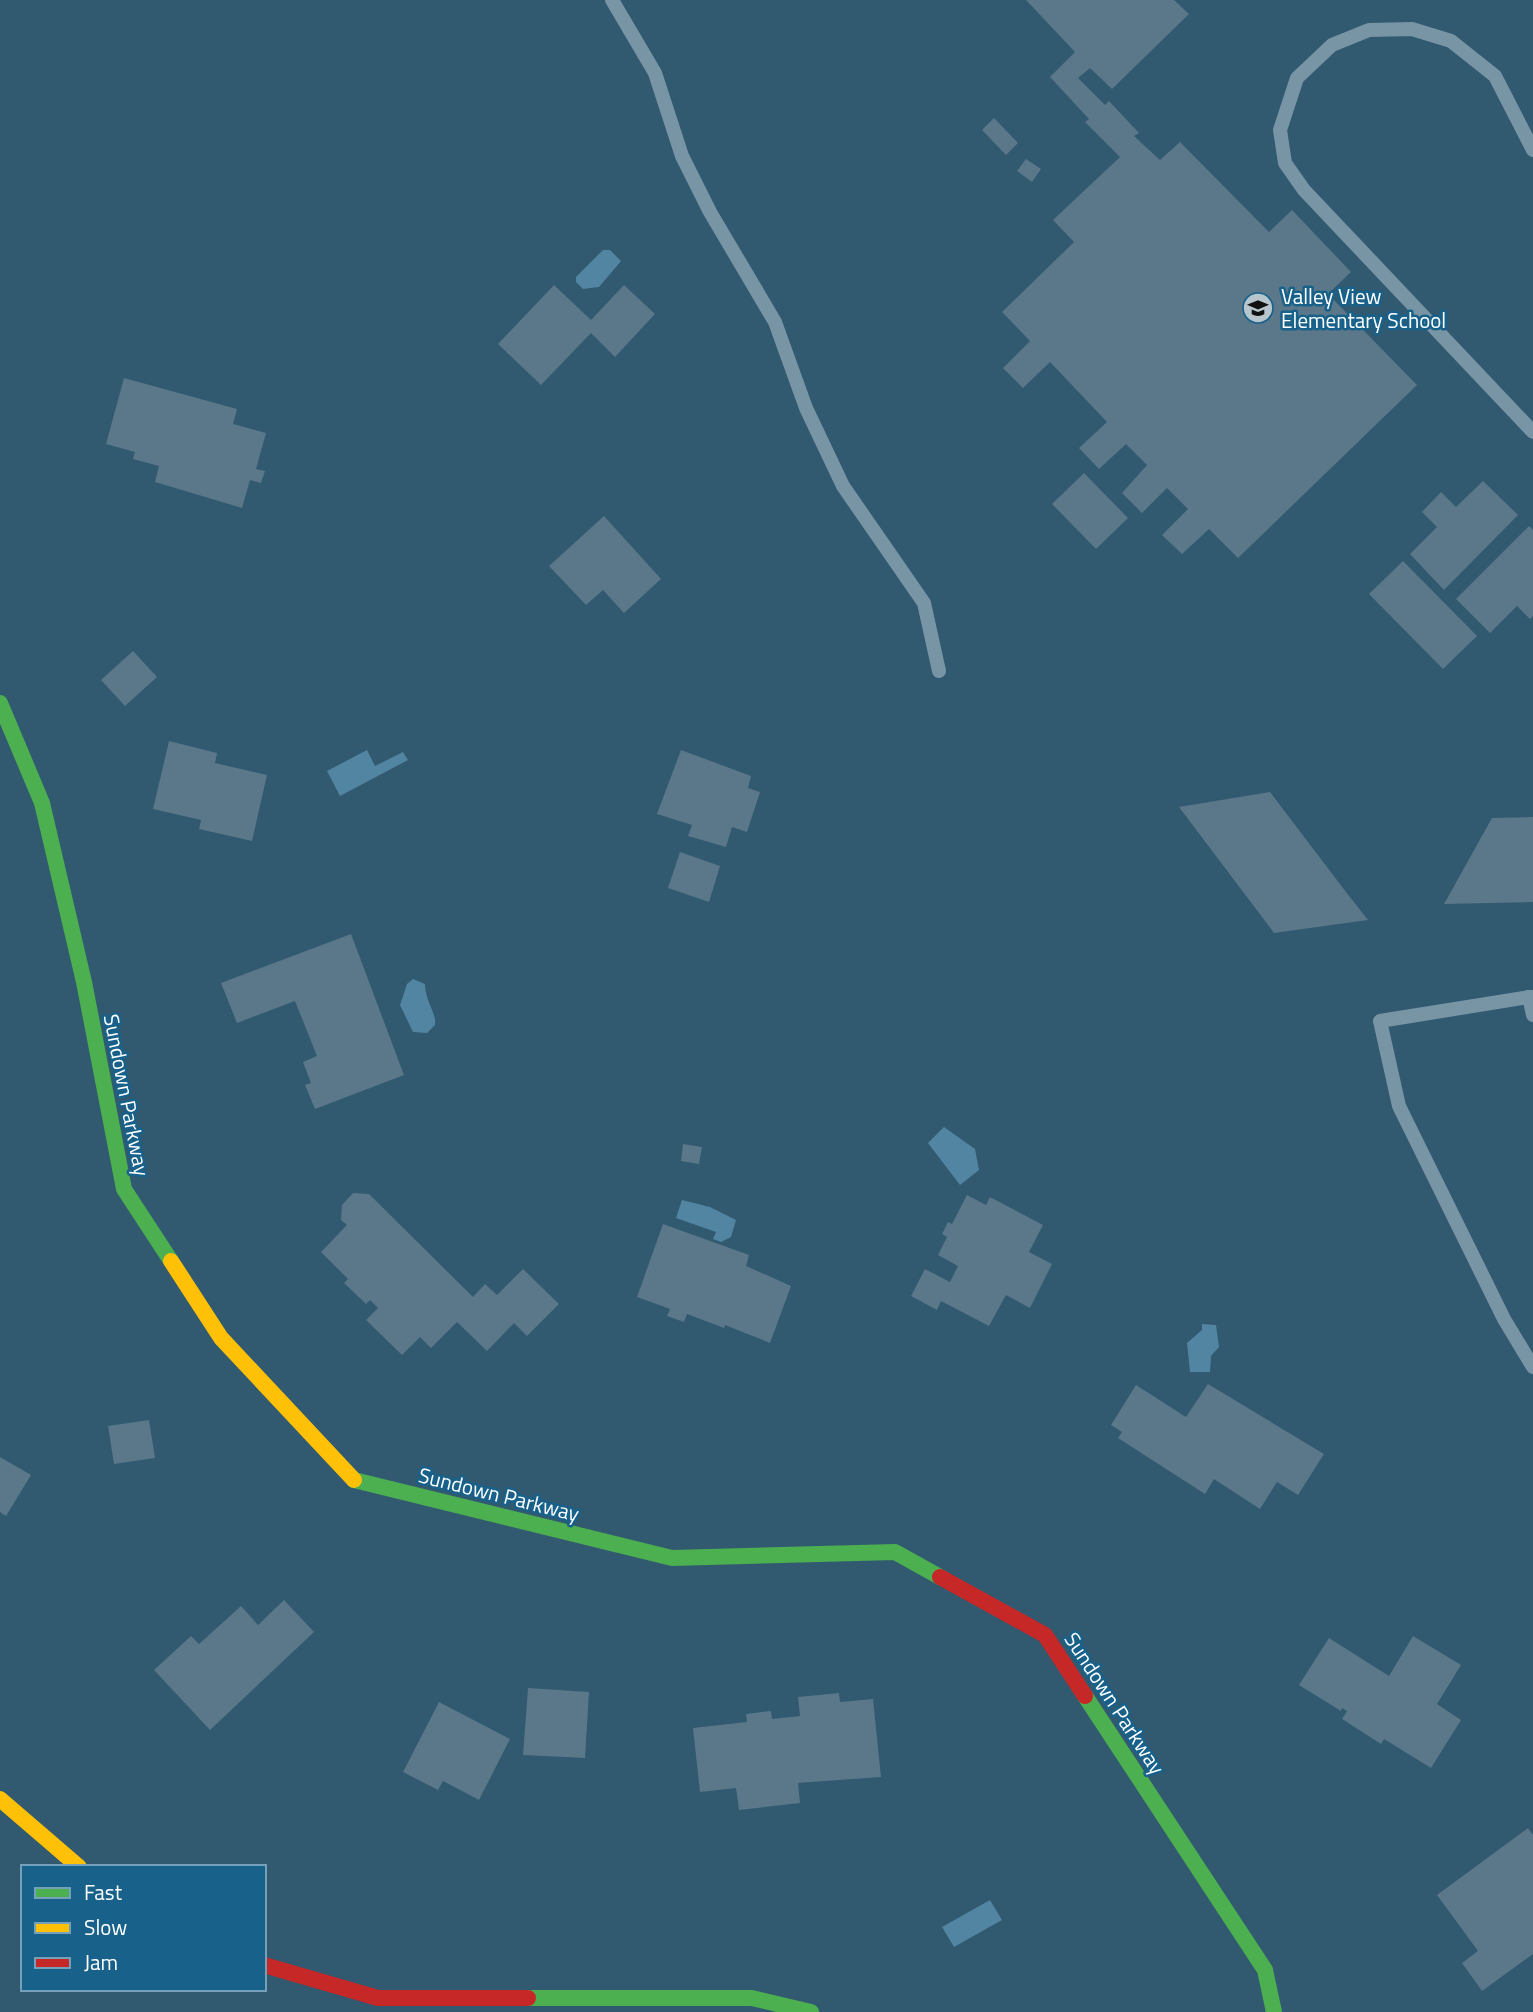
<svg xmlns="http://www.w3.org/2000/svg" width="1533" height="2012" font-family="'Titillium Web',sans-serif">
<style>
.water{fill:#5285a2}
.building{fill:#5a7889}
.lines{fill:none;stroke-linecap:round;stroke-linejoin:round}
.lane{stroke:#7895a5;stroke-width:14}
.fast{stroke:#4caf50;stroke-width:16}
.slow{stroke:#ffc107;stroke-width:16}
.jam{stroke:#c62828;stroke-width:16}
.labels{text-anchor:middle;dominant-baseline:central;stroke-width:5;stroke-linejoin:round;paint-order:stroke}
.poi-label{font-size:21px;fill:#fff;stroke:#17618a;text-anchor:start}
.street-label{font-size:21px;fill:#fff;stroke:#17618a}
</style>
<rect width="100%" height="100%" fill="#315970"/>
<g class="water">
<polygon points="603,250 610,250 621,261 599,287 583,289 576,282 576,277"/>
<polygon points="367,750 375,766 403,752 408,760 340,796 327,771"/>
<path d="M413,979L425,984C425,1001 437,1014 435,1025L427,1033L413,1032L400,1005L407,984Z"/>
<polygon points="944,1127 975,1149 979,1170 960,1185 928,1143"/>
<polygon points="682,1200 710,1207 736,1220 731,1237 721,1242 713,1239 716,1232 676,1218"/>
<polygon points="1202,1324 1216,1325 1219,1347 1211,1356 1210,1372 1190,1372 1187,1343 1202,1330"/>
<polygon points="990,1900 1002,1920 954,1947 942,1927"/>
</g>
<g class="building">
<polygon points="1026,0 1174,0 1189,14 1112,89 1090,68 1078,78 1105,105 1109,101 1139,133 1134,136 1160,160 1180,142 1269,232 1292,210 1351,272 1328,294 1417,385 1238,558 1209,529 1182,554 1162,535 1188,509 1167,488 1142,513 1122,493 1147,465 1126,444 1099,469 1079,448 1107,422 1050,362 1023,388 1003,368 1030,341 1002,312 1074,242 1053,220 1120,157 1085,122 1089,119 1050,77 1075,52"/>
<polygon points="994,118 1018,143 1006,155 982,130"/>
<polygon points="1026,159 1041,169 1032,182 1017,171"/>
<polygon points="554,285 591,320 624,285 655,314 615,357 591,333 541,385 498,344"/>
<polygon points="124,378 237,409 233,424 266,433 256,469 265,471 261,483 250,480 242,508 155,482 159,466 133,459 135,452 106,444"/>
<polygon points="1084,473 1128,518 1096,549 1052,504"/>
<polygon points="1483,481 1518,515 1444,590 1410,554 1437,527 1422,512 1441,492 1456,507"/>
<polygon points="604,516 661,579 624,613 603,590 586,605 549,566"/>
<polygon points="1529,526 1533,530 1533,616 1530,619 1517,606 1490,633 1456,599"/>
<polygon points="1403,561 1477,636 1443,669 1369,594"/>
<polygon points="133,651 157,677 125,706 101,680"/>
<polygon points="169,741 217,753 215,763 267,775 252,841 199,829 201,820 153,809"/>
<polygon points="681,750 751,776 748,788 760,792 747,832 732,827 726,847 688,836 692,825 657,814"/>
<polygon points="1270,792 1346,892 1368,920 1274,933 1179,807"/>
<polygon points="1533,817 1533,902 1444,904 1492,818"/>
<polygon points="680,852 720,866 709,902 668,888"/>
<polygon points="351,934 404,1075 315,1109 305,1085 311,1083 303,1062 317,1056 295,1001 237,1023 221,983"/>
<polygon points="683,1144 702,1147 699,1164 681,1161"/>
<polygon points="353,1193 369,1194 473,1297 485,1284 497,1295 523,1269 559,1304 527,1336 514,1323 487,1351 457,1322 431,1348 420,1337 402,1355 366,1320 378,1308 370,1300 366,1304 344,1283 348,1279 321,1252 347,1225 341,1220 342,1205"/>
<polygon points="967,1195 986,1205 990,1197 1043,1225 1029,1252 1052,1264 1030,1308 1006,1295 989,1326 941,1301 937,1310 911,1296 925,1269 950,1282 958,1266 938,1255 947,1237 942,1234 948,1222 952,1224"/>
<polygon points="663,1224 749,1255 746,1266 791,1286 770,1343 725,1325 724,1328 687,1314 684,1322 667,1316 670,1309 637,1297"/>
<polygon points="1208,1384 1324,1454 1298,1495 1277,1482 1260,1509 1214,1479 1205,1494 1118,1438 1122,1432 1111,1425 1136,1385 1186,1417"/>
<polygon points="149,1420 155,1458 114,1464 108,1426"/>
<polygon points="0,1457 31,1475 6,1516 0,1512"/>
<polygon points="284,1600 314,1632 210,1730 154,1670 191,1636 199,1644 241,1606 258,1625"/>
<polygon points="1413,1636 1461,1665 1437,1704 1461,1720 1431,1768 1384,1739 1381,1744 1342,1719 1347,1711 1342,1708 1341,1711 1299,1685 1329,1638 1389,1676"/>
<polygon points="528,1688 589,1692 585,1758 523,1755"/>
<polygon points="839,1693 840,1702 873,1699 881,1777 798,1783 800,1803 739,1810 736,1788 700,1792 693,1728 747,1722 746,1714 771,1711 772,1719 800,1716 798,1697"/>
<polygon points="439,1702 510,1739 479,1800 443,1781 438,1790 403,1772"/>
<polygon points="1528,1828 1533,1835 1533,1954 1482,1991 1462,1963 1478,1951 1437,1895"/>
</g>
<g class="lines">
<g class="lane">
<polyline points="612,0 655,73 682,156 710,212 775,322 806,408 843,486 924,603 939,671"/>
<polyline points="1533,150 1495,76 1451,41 1412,29 1369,30 1332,45 1297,78 1280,130 1285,163 1304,190 1533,432"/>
<polyline points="1529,997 1380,1021 1399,1106 1504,1319 1533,1367"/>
<polyline points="1533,997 1529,997 1533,1015"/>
</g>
<g class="fast">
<polyline points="0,703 42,803 84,982 124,1189 171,1261"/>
<polyline points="354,1480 672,1558 895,1552 940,1577"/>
<polyline points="1085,1696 1265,1970 1274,2012"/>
<polyline points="528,1998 752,1998 811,2012"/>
</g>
<g class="slow">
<polyline points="171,1261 221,1338 354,1480"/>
<polyline points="0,1799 79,1867"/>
</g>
<g class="jam">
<polyline points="940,1577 1045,1635 1085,1696"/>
<polyline points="264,1965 378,1998 528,1998"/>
</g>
</g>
<defs>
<g id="school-disc" transform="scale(1.575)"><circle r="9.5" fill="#b7c5cd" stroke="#17618a"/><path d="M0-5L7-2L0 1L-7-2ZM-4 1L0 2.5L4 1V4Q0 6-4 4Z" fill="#111"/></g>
</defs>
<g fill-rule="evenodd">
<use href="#school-disc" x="1258" y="308"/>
</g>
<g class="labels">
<g class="poi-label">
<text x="1281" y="296">Valley View<tspan x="1281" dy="24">Elementary School</tspan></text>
</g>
<g class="street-label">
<text transform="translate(127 1095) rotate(79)">Sundown Parkway</text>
<text transform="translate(499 1494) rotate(14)">Sundown Parkway</text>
<text transform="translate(1115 1703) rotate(57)">Sundown Parkway</text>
</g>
</g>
<rect x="21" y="1865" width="245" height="126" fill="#17618a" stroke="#74a0b9" stroke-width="2"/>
<rect x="35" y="1888" width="35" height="10" fill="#4caf50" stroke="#74a0b9" stroke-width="2"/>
<text x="84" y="1900" font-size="21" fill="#ffffff">Fast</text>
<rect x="35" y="1923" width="35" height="10" fill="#ffc107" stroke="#74a0b9" stroke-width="2"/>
<text x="84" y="1935" font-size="21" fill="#ffffff">Slow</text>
<rect x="35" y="1958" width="35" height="10" fill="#c62828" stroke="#74a0b9" stroke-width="2"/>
<text x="84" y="1970" font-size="21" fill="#ffffff">Jam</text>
</svg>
